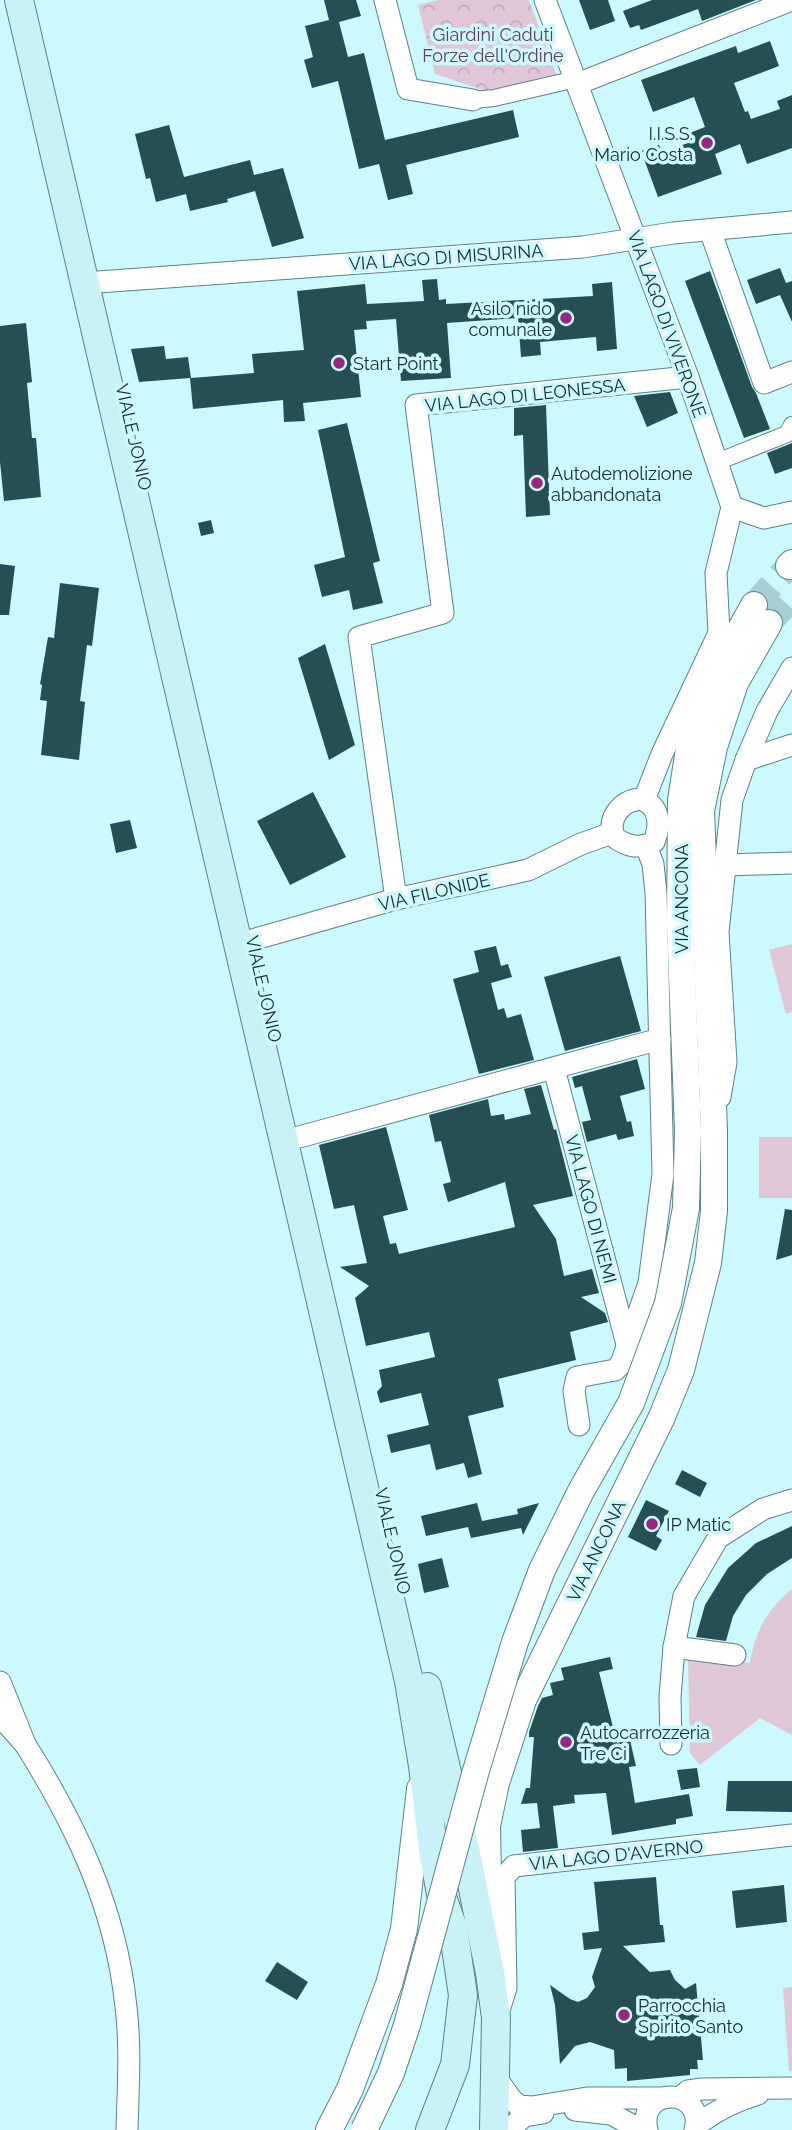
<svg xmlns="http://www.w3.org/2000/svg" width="792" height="2130" font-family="Raleway,sans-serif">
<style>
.green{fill:#e0c7d8}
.park{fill:url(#park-crowns)}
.building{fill:#264f53}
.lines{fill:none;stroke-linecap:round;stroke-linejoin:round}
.tertiary-tunnel{stroke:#a8d0d4;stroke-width:26;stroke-dasharray:26 13;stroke-linecap:butt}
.pedestrian-casing{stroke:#598388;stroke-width:18}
.minor-casing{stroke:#598388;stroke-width:23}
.tertiary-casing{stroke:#598388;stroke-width:28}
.secondary-casing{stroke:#598388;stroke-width:30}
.pedestrian{stroke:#fff;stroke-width:16}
.minor{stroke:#fff;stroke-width:21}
.tertiary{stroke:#fff;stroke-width:26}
.secondary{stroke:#c9f2f6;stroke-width:28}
.tertiary-bridge-casing{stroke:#598388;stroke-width:28;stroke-linecap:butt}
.tertiary-bridge{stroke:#fff;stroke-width:26}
.poi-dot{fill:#982684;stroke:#cbf9fe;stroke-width:2.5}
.labels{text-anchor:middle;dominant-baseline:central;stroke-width:7;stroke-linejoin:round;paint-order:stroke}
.park-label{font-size:18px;fill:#663b5c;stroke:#cbf9fe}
.poi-label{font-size:18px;fill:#1b2c2e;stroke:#cbf9fe;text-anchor:start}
.street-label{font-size:18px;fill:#1b2c2e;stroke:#cbf9fe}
</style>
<defs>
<pattern id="park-crowns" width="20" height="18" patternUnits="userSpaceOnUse" patternTransform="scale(1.75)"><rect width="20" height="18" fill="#e0c7d8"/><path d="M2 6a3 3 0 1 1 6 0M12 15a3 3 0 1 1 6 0" fill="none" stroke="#c0abba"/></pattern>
</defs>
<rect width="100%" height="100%" fill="#cbf9fe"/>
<g class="green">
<polygon points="792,944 792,1012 786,1014 769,950"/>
<rect x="759" y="1137" width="33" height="61"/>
<path d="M792,1589V1735L760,1718L700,1765L690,1753L688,1655L750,1663C755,1632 767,1609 792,1589Z"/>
<polygon points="792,1987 792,2071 789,2071 783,1988"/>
</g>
<polygon class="park" points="438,0 529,0 558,79 489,92 435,74 418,5"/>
<g class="building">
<polygon points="324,0 356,0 361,16 339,22 348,57 364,53 385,140 513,110 519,137 406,165 413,194 388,200 379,164 359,169 338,81 312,88 304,60 313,57 305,26 329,20"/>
<polygon points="579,0 608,0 615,21 590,30"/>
<polygon points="652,0 756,0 702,21 698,9 641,30 639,25 630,28 623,11"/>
<polygon points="770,41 779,66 734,83 745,112 748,111 751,119 780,109 777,101 792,95 792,148 747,164 740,144 715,154 722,174 658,197 641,151 659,145 662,153 690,142 687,134 705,127 694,97 653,112 641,80 736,46 738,53"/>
<polygon points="169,125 184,177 250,160 254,175 283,168 304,238 272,247 255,191 227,199 228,202 190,211 186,194 156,202 150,178 146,179 135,134"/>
<polygon points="780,268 786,283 792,281 792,322 780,295 756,304 747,280"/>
<polygon points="710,271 752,387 756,393 770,429 744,438 685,281"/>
<polygon points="437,279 439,300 446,299 446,304 593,296 592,284 612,282 617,349 597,351 596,337 540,342 541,355 521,357 518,318 447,323 451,378 401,381 396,319 366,321 367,329 354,330 361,397 303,403 305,421 284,422 283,400 193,409 190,378 139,382 131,349 164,346 166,359 188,357 191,378 254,373 252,354 304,350 297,291 365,284 367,304 424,301 422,280"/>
<polygon points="26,323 32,382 27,383 32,438 36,438 41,497 4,501 0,462 0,326"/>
<polygon points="670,392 678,413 647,427 634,396"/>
<polygon points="546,405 550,515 526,517 523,435 514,436 514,408"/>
<polygon points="347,423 380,561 373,563 383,603 353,610 349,590 322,597 314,565 345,557 318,430"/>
<polygon points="792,443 792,468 775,474 767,453"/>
<polygon points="211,520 214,533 201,536 198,523"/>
<polygon points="0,564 15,566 9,615 0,615"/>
<polygon points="60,583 99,588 92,646 87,645 80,701 85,702 79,760 41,755 47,701 40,700 42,685 40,684 48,637 54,638"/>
<polygon points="325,644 355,745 329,760 298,658"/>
<polygon points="313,792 346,857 290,885 257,821"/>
<polygon points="130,820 137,848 116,853 110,824"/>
<polygon points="496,946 501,966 508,964 512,977 491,983 498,1010 504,1008 507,1018 521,1014 534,1060 479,1074 453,979 479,972 474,951"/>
<polygon points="620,956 641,1031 565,1051 544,977"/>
<polygon points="637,1059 645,1089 620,1096 627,1122 631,1121 634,1136 618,1140 616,1134 587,1142 582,1122 591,1120 582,1086 575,1088 572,1077"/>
<polygon points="541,1085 554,1130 556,1129 573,1196 533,1205 556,1239 564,1276 592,1269 599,1293 581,1297 605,1313 608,1322 570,1332 576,1360 498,1379 504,1407 468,1416 482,1474 468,1478 464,1463 436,1470 430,1444 391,1453 387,1435 429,1425 421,1393 380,1403 377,1392 382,1386 379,1370 435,1357 429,1332 366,1346 355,1298 369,1286 340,1267 367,1263 354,1205 334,1209 319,1145 386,1127 408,1210 383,1216 390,1244 396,1243 399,1254 515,1227 505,1182 448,1202 443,1184 451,1182 441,1141 435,1142 429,1115 488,1099 491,1116 504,1114 505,1120 531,1114 524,1089"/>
<polygon points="785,1209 792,1210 792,1255 776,1260"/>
<polygon points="682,1470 707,1483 700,1497 675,1484"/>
<polygon points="646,1500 669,1511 656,1536 662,1540 656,1551 628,1537"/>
<polygon points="477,1503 482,1521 518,1514 517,1509 539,1503 523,1535 521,1528 471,1538 468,1527 426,1536 421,1516"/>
<polygon points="792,1526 792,1558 767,1574 746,1595 733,1616 726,1641 696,1637 705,1605 728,1568 756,1543"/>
<polygon points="442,1558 449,1587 424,1593 418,1564"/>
<polygon points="610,1657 613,1669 599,1672 617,1743 630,1740 636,1766 629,1767 635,1803 689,1794 693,1816 676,1819 676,1824 612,1835 606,1793 574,1795 575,1803 553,1806 558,1848 523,1852 521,1830 540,1828 537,1803 521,1804 526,1788 530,1788 534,1737 529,1737 529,1732 538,1706 542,1698 553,1695 550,1683 564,1680 561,1668"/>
<polygon points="697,1768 700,1787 681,1790 677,1770"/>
<polygon points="728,1781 792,1781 792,1812 726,1811"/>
<polygon points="656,1877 660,1925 663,1925 665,1942 623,1946 650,1972 670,1970 675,1980 685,1989 696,1983 703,2060 697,2060 698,2069 690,2069 690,2075 627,2081 627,2068 615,2069 614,2050 590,2042 575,2046 560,2064 555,2005 550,1985 570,1999 578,2002 587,1998 595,1987 592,1977 602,1948 584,1950 582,1933 599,1931 594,1882"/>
<polygon points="784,1885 787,1922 736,1928 732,1891"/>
<polygon points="277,1962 308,1982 297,2000 265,1981"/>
</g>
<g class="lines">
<g class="tertiary-tunnel">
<polyline points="754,605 789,566"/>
<polyline points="769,623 792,598"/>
</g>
<g class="pedestrian-casing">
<g id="pedestrian">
<polyline points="473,100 494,98 576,79"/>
<polyline points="717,462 787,434 792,425"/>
</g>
</g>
<g class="minor-casing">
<g id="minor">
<polyline points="385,0 408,89 473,100"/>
<polyline points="545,0 688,377 732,507"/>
<polyline points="577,84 792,0"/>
<polyline points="710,230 764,383 792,372"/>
<polyline points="98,282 583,247 673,233 792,222"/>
<polyline points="732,507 764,518 792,512"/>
<polyline points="746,760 792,745"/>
<path d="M640,799C660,805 661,824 654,842C638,849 628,847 614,837C607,818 621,801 640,799Z"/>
<polyline points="644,800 662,754 719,633 716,573 732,507"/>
<polyline points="726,865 792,863"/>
<polyline points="396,899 359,637 443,613 416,405 688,377"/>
<polyline points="252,940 396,899 528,870 581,844 612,833"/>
<polyline points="554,1069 628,1348"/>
<polyline points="720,1097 726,1062 718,932 732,800 746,760 767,711 792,668"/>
<polyline points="299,1137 660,1039"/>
<polyline points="579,1425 574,1391 577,1377 615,1370 621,1364 649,1283 663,1174 656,893 653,864 646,846"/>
<polyline points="674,1647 735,1655"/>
<polyline points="0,1682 25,1744 0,1716"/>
<path d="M25,1744C77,1827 116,1909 126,2007C131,2048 128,2089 127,2130"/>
<polyline points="671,1744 670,1697 674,1647 684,1596 718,1538 763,1509 792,1500"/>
<polyline points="499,2010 506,1988 504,1877 514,1866 792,1835"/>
<polyline points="495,2076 511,2099 519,2106 532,2107 587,2098 663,2098"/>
<polyline points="680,2098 688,2091 702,2089 792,2088"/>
<polyline points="575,2110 611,2114 641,2130"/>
<path d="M697,2125C716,2110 735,2101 758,2094"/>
<polyline points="509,2130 524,2116 543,2113"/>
<path d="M647,2130C637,2085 706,2087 695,2130"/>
</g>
</g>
<g class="tertiary-casing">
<g id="tertiary">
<polyline points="789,566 792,563"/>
<polyline points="686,1208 688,1130 680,924 681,800 690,743 713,679 754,605"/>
<polyline points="489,1929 487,1826 496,1783 523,1700 661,1419 681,1370 708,1263 714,1211 714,1130 701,811 714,747 735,683 769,623"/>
<polyline points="329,2130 350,2089 389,1984 404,1929 420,1789"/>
</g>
</g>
<g class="secondary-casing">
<g id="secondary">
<polyline points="19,0 409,1681 423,1766 434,1856 441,1894 453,1928 463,1995 455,2065 430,2130"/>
<polyline points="427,1687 466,1854 490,1973 496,2018 494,2130"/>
</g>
</g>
<use href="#pedestrian" class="pedestrian"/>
<use href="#minor" class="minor"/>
<use href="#tertiary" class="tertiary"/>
<use href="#secondary" class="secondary"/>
<g class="tertiary-bridge-casing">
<polyline id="tertiary-bridge" points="364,2130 391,2073 407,2025 475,1774 515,1642 542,1570 581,1491 631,1403 668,1303 686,1208"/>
</g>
<use href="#tertiary-bridge" class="tertiary-bridge"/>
</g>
<g class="poi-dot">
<circle cx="707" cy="143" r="7"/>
<circle cx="566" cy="318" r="7"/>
<circle cx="339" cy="363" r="7"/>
<circle cx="537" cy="483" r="7"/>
<circle cx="652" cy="1524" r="7"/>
<circle cx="566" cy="1742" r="7"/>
<circle cx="624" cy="2015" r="7"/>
</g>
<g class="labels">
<g class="park-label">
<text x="493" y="34">Giardini Caduti<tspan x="493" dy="21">Forze dell'Ordine</tspan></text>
</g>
<g class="poi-label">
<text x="693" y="133" text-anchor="end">I.I.S.S.<tspan x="693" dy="21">Mario Costa</tspan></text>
<text x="552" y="308" text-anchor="end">Asilo nido<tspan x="552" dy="21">comunale</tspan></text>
<text x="353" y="363">Start Point</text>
<text x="551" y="473">Autodemolizione<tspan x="551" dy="21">abbandonata</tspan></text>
<text x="666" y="1524">IP Matic</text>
<text x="580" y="1732">Autocarrozzeria<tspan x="580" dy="21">Tre Ci</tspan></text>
<text x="638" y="2005">Parrocchia<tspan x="638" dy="21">Spirito Santo</tspan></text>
</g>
<g class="street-label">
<text transform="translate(446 257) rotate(-4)">VIA LAGO DI MISURINA</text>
<text transform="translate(667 324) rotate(70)">VIA LAGO DI VIVERONE</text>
<text transform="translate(525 395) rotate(-6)">VIA LAGO DI LEONESSA</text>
<text transform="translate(134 437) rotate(77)">VIALE JONIO</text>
<text transform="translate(434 892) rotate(-13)">VIA FILONIDE</text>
<text transform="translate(681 899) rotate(-90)">VIA ANCONA</text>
<text transform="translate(264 989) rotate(77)">VIALE JONIO</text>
<text transform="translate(591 1209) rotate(75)">VIA LAGO DI NEMI</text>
<text transform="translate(393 1541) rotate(77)">VIALE JONIO</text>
<text transform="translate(596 1551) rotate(-64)">VIA ANCONA</text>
<text transform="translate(616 1855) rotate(-6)">VIA LAGO D'AVERNO</text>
</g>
</g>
</svg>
